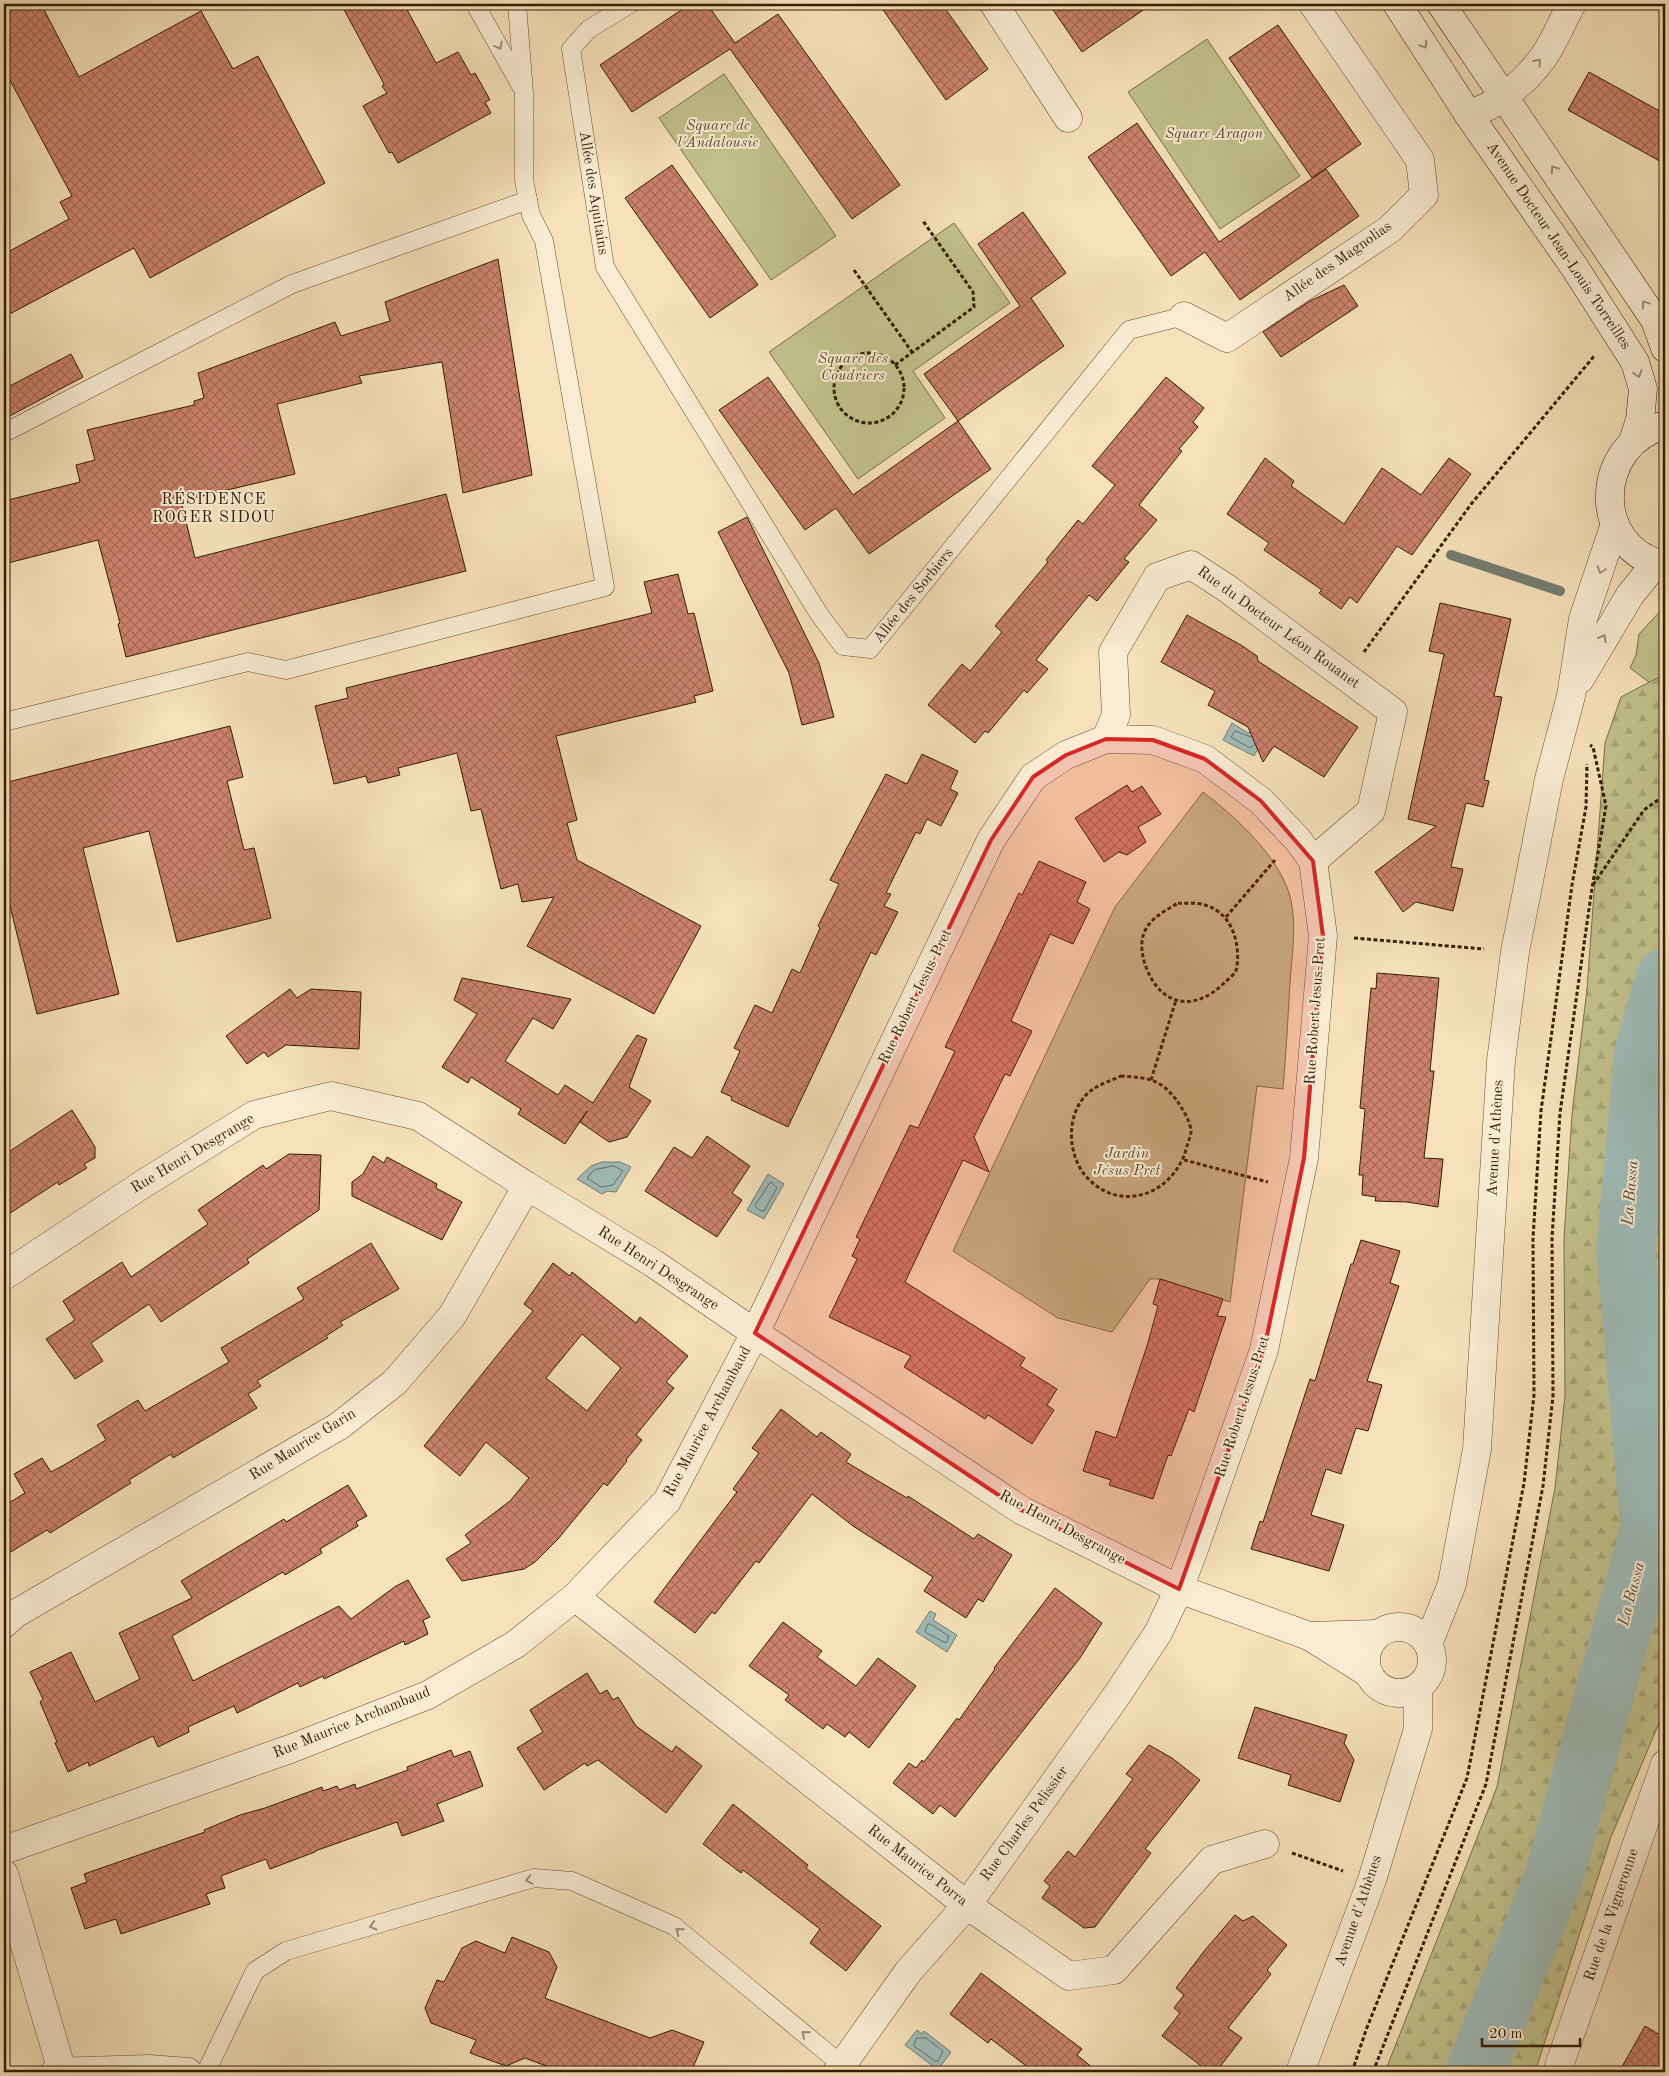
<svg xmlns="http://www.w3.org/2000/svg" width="1669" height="2076" font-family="'Old Standard TT',serif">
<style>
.green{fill:#c1c18c;stroke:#7a6f48}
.forest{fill:url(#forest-firs);stroke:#7a6f48}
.water{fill:#9fbbb8;stroke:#747c70}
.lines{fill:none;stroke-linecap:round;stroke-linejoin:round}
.shore{stroke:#6a6c5e;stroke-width:1}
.stream{stroke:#747c70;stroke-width:10}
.river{stroke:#9fbbb8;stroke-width:59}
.building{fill:url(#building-cross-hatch);stroke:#341d04;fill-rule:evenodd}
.lane-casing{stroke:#644e32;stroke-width:19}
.street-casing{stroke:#644e32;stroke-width:29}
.secondary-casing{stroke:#341d04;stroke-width:29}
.path{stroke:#341d04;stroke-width:3;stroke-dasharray:4 2.5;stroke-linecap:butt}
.lane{stroke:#f9ecd2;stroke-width:18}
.street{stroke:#f9ecd2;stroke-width:28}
.secondary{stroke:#f9ecd2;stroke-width:28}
.oneway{stroke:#a08f75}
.marked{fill:#d62828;fill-opacity:0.2;stroke:#d62828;stroke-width:4;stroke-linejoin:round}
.labels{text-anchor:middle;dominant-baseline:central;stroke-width:4;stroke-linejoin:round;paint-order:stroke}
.park-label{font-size:15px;font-style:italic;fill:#5e4e2d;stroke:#f9ecd2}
.street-label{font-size:15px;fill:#341d04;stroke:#f9ecd2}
.neighbourhood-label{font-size:16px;letter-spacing:1px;fill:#341d04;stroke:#f9ecd2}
.water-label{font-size:16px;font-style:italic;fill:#544c3a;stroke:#f9ecd2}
</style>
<defs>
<pattern id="forest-firs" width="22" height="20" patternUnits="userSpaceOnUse" patternTransform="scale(1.25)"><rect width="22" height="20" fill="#c1c18c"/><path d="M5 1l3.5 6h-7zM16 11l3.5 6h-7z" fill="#a6a577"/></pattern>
<pattern id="building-cross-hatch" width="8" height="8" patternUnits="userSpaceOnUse" patternTransform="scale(1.25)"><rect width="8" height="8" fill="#cc826d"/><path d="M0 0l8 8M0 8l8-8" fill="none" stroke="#a66a57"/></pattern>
</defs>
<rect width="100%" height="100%" fill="#f6e1ba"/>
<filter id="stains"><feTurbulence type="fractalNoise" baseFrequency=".004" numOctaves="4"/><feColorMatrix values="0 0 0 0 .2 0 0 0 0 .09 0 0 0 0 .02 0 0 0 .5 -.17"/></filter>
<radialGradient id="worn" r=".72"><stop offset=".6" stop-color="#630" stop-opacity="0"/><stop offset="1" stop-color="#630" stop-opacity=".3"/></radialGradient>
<g class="green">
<polygon points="1207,39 1300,176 1220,229 1128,92"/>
<polygon points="724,74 836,236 771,280 659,118"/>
<polygon points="954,223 1010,303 913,371 945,418 858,479 769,352"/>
<polygon points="1665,606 1665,694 1630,668 1636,655 1639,634"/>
<path d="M1203,792C1234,816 1270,848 1286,885C1299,915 1292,951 1290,983C1288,1018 1286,1054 1283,1089L1257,1086L1230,1302L1161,1279H1150L1112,1332L1058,1318L953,1251L1115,907Z"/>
</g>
<polygon class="forest" points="1665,674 1665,1709 1611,1837 1535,2072 1385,2072 1497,1787 1555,1488 1565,1396 1564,1239 1572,1114 1587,989 1605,743 1621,697"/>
<g class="water">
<polygon points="1232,723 1248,733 1260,729 1266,733 1254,756 1223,740"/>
<polygon points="602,1162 620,1162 631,1167 616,1192 607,1191 602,1194 577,1179 591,1166"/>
<polygon points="768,1174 784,1184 764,1219 747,1210"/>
<polygon points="930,1611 936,1614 933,1620 957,1635 947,1652 916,1632"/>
<polygon points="917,2030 922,2034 924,2031 951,2052 938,2070 905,2045"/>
</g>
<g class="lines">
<g class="shore">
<polyline points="1251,737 1235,731 1231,737 1250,748 1254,745"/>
<polygon points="614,1166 623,1171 613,1185 601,1187 587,1178 594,1170"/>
<polygon points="771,1182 777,1188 764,1211 761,1211 755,1206"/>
<polygon points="930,1624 949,1636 946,1643 925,1632 927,1625"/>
<polygon points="917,2038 926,2038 943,2051 938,2061 935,2061 914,2046"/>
</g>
<polyline class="stream" points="1451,555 1560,591"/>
<polyline class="river" points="1475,2072 1554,1877 1650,1529 1626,1249 1644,1052 1665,978"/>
</g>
<g class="building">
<polygon points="4,4 41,4 79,77 201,11 233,69 258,56 325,183 150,278 134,248 4,317 4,254 69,219 60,202 72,196 4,69"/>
<polygon points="341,4 404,4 436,63 458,52 471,75 475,73 490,100 485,102 491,113 398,163 392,152 389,153 363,106 387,93 382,86 384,84"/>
<polygon points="690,4 707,4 735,43 778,14 900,185 852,219 730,49 632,112 600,65"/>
<polygon points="879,4 942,4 988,69 946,100"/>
<polygon points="1049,4 1152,4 1082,52"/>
<polygon points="1278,25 1361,144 1312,178 1229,58"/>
<polygon points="1589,72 1665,114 1665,164 1568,110"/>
<polygon points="1137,123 1219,242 1326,169 1359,216 1240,300 1205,252 1171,276 1088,157"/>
<polygon points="672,165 758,285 710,318 625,198"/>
<polygon points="1023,212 1066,273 1031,298 1064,346 958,421 924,374 1020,306 978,244"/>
<polygon points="498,259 532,475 463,493 442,362 359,376 362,383 277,404 295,474 181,501 195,558 446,494 466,571 126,657 118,624 120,623 98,540 4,564 4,501 80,482 76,465 95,460 87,430 194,405 194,401 204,398 198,373 335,322 341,336 390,321 385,302"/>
<polygon points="1344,285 1358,306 1281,357 1263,332 1310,301"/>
<polygon points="71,354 83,377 4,419 4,389"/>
<polygon points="768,377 853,495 958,421 991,469 869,554 836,508 805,530 719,410"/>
<polygon points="1166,377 1204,408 1193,422 1198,427 1179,449 1182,451 1139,505 1157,520 1124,559 1129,562 1097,601 1089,595 1036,660 1048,669 1027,693 1024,690 988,733 985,731 975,743 928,705 962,664 970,671 1002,632 995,626 1048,562 1046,560 1078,520 1083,524 1115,485 1092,466"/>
<polygon points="1265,458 1294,481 1291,486 1344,524 1382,468 1421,495 1449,458 1471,474 1412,555 1397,546 1357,603 1350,597 1341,609 1319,593 1322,590 1264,550 1269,543 1227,514"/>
<polygon points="747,517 819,663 834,717 802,725 789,673 718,532"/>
<polygon points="678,574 688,614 694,613 713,691 694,696 696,702 556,736 577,820 567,823 577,860 701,926 654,1014 527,946 554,897 522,902 518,884 501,889 481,809 471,811 457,753 398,768 400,775 368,783 366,776 334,784 315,706 348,698 346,688 652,613 644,582"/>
<polygon points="1440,603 1511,619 1494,696 1502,697 1484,780 1489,781 1483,807 1466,803 1451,867 1463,869 1453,911 1416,902 1403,912 1375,872 1436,826 1408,819 1444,654 1429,651"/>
<polygon points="1187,615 1241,645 1257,656 1258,661 1358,727 1324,777 1274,746 1263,762 1248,727 1208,705 1215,691 1161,662"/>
<polygon points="230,726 243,777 227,781 244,850 254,848 271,918 177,942 149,831 83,848 119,994 37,1014 4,882 4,783"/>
<polygon points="922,754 958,771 950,789 958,793 941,826 927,819 920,834 916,832 886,893 891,894 884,906 898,912 876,955 871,952 788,1127 731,1100 732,1097 721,1092 740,1051 734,1048 755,1005 772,1013 792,969 800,973 820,928 818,926 839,884 830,880 886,774 907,784"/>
<polygon points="1127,785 1132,792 1142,786 1161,814 1138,827 1146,842 1127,855 1119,852 1104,862 1075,818"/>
<polygon points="1039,861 1086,882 1077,902 1090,909 1073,944 1050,934 1011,1021 1032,1031 1010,1076 1005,1074 974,1137 989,1172 963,1160 905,1282 1025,1358 1020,1366 1057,1389 1047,1405 1054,1410 1032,1444 988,1415 985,1419 904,1367 911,1356 829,1317 857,1259 852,1256 860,1239 856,1237 910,1125 918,1128 955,1051 945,1047 1019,893 1022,895"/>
<polygon points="1377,973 1439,978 1430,1071 1434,1071 1424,1158 1443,1159 1438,1207 1407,1202 1375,1201 1376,1197 1362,1195 1363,1175 1359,1175 1365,1109 1360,1108 1371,988 1376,989"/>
<polygon points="462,978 571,999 553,1029 533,1018 505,1061 558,1095 565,1085 593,1103 637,1035 647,1039 629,1087 651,1101 627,1137 609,1142 580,1122 587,1111 565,1144 518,1114 521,1109 471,1077 468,1083 442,1067 477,1014 454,1000"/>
<polygon points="290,989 297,998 311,989 361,992 359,1049 286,1045 268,1057 264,1052 247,1064 226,1036"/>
<polygon points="72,1110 95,1147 95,1158 84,1164 87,1168 59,1185 58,1182 4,1217 4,1155"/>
<polygon points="707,1136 750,1166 732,1193 742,1200 717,1237 645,1191 674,1147 692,1158"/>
<polygon points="289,1154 321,1155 319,1210 247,1259 249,1263 161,1322 149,1304 91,1343 103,1361 75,1379 46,1339 75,1320 63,1301 122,1262 131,1277 208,1224 198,1210 263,1165 266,1169"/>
<polygon points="373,1156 384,1163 387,1157 437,1184 436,1188 462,1202 442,1240 352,1196 352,1182 363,1174"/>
<polygon points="1361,1240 1400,1251 1390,1283 1399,1286 1367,1381 1382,1385 1368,1431 1356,1428 1341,1474 1326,1469 1311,1515 1344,1525 1329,1571 1251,1549 1260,1521 1263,1522 1310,1379 1315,1381 1351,1264 1353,1264"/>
<polygon points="371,1243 399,1289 340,1322 343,1325 326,1336 328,1338 257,1381 261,1386 248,1394 257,1408 173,1458 171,1454 129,1480 131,1483 50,1533 47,1530 4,1556 4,1506 25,1493 14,1474 42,1458 51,1472 64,1465 106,1440 97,1425 138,1400 145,1411 229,1362 221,1348 304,1299 297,1288"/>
<path d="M553,1263L570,1276L572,1272L636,1323L640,1317L688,1356L666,1382L674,1388L636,1435L642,1440L626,1460L627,1461L607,1486L604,1483L558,1539L535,1562L524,1569L462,1581L446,1559L471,1543L465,1535L510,1501L529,1478L486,1442L460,1476L424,1446L533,1311L524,1304ZM582,1334L621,1368L587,1411L546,1378Z"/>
<polygon points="1160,1279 1223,1299 1217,1316 1226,1317 1194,1412 1189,1409 1171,1456 1168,1455 1153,1499 1109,1485 1111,1480 1083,1471 1096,1431 1116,1438 1147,1346 1158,1306 1153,1304"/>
<polygon points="781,1409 817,1437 821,1432 851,1454 846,1462 907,1498 908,1496 974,1539 978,1534 1012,1555 983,1602 978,1599 966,1618 924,1591 933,1577 853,1526 812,1494 759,1563 756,1561 715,1614 712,1612 695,1633 654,1602 737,1492 733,1489 759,1453 752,1448"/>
<polygon points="348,1485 367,1516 356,1522 358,1526 320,1549 322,1553 285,1575 283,1572 172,1636 193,1681 339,1606 351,1619 396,1586 408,1580 430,1617 423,1620 428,1634 405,1645 404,1641 324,1679 323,1676 300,1687 298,1683 237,1713 234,1706 188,1727 189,1732 158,1747 153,1736 89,1766 88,1762 68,1772 55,1743 57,1742 40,1702 43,1699 30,1672 71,1652 95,1702 140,1679 119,1633 192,1598 181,1581 284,1519 286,1522"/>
<polygon points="1055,1588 1102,1623 1080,1658 955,1817 940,1805 933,1814 893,1783 909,1763 916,1768 922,1760 924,1762 957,1718 959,1720 995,1669 994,1668"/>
<polygon points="783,1622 822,1651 817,1657 856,1686 878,1658 916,1686 869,1748 849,1732 845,1737 827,1724 823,1729 785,1700 789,1695 749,1666"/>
<polygon points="587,1673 600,1694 607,1690 613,1700 618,1697 636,1726 672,1752 676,1746 702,1766 666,1813 598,1760 587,1766 585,1763 544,1790 517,1748 543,1732 530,1710"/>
<polygon points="1255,1707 1347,1735 1344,1743 1354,1760 1340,1802 1288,1785 1291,1775 1238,1758"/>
<polygon points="1149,1745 1172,1758 1200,1780 1145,1849 1151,1853 1095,1927 1084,1928 1042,1898 1050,1886 1044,1881 1068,1851 1075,1857 1133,1779 1126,1774"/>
<polygon points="451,1750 454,1757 470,1751 483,1786 437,1804 444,1821 402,1836 397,1822 315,1851 315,1852 270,1869 266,1859 221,1876 225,1888 206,1894 210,1904 121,1934 116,1919 85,1929 71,1888 87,1882 84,1874 205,1832 204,1830 240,1815 265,1808 322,1787 323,1791 337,1786 339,1790 355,1784 356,1789 408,1770 407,1767"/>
<polygon points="733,1804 808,1865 806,1868 881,1926 846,1971 810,1943 820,1929 743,1870 741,1873 703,1844"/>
<polygon points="1235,1915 1243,1921 1253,1916 1287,1945 1267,1970 1271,1974 1228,2028 1242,2038 1216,2072 1209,2072 1162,2036 1180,2013 1174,2008 1184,1995 1176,1988 1205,1950"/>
<polygon points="512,1937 549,1952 557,1967 545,1998 650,2038 672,2030 704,2042 691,2072 562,2072 525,2058 506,2066 470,2053 476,2040 431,2023 425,2008 437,1980 444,1982 462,1948 476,1941 505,1953"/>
<polygon points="981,1973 1082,2049 1077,2055 1098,2072 1034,2072 991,2039 988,2043 950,2014"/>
<polygon points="1645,2026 1665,2038 1665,2072 1619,2072"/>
</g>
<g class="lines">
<g class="lane-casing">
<g id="lane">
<polyline points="475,4 521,86"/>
<polyline points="630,4 589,29 571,49 605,267 819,614 843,646 870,649 1129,330 1184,316"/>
<polyline points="4,433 292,284 528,200"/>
<polyline points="4,722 248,662 286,670 605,587 544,241 531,215 524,180 524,93 517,4"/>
<polyline points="206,2072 255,1971 286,1951 534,1878 572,1881 674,1926 842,2065"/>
</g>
</g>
<g class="street-casing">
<g id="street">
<polyline points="994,4 1068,118"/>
<path d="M1468,114C1495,108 1526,81 1542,59C1554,43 1562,21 1572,4"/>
<polyline points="1184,316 1227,338 1390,229 1424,195 1420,160 1313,4"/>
<polyline points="1580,679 1630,595 1656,563"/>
<polyline points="1106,739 1116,715 1113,652 1157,577 1191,565 1225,587 1393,712 1371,811 1313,861"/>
<polyline points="4,1276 143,1184 254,1115 331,1096 418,1116 527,1186 653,1263 755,1333 1021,1510 1179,1589 1309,1636 1368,1673"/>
<polyline points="575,1597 967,1905 1069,1976 1114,1970 1212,1860 1265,1844"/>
<polyline points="4,1624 15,1614 339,1426 395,1382 452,1316 527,1186"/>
<circle cx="1399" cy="1660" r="33"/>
<polyline points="1309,1636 1377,1634"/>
<polyline points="1428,1644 1452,1584 1477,1449 1501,1061 1515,952 1549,779 1571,696 1583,619 1615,524"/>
<polyline points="4,1850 290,1749 428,1695 516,1644 575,1597 667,1501 755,1333 991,840 1033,777 1066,755 1106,739 1153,740 1205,759 1261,801 1298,840 1313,861 1323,936 1304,1158 1264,1350 1194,1549 1179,1589 1158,1633 1117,1695 967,1905 908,1972 837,2072"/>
<polyline points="4,1874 62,2071"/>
<polyline points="1559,2066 1665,1764"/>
<polyline points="55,2072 149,2069 188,2072"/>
<polyline points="1300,2072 1372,1880 1418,1729 1418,1688"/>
</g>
</g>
<g class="secondary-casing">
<g id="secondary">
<polyline points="1397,4 1468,114 1575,268 1635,362 1643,389 1640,420 1633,441"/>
<polyline points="1441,4 1655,320 1665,348"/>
<path d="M1665,425C1593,444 1590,549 1665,565"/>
</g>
</g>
<g class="path">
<polyline points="854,270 912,352"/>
<circle cx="869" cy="388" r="35"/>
<polyline points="895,365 974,307 973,292 923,221"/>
<polyline points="1364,652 1472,503 1595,355"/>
<polyline points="1593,885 1644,810 1665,795"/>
<path d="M1178,903C1186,904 1197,902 1205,905C1232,913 1240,942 1237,967C1236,974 1228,979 1223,984C1193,1013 1160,1005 1146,967C1142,957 1140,943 1144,933C1150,918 1165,911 1178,903Z"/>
<polyline points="1226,917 1275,860"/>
<polyline points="1354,938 1484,949"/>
<path d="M1121,1076C1130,1077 1142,1077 1151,1080C1161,1083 1171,1092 1177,1101C1182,1108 1191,1122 1191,1132C1191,1136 1188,1142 1187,1146C1175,1195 1118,1216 1084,1174C1066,1150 1066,1108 1093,1089C1101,1084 1112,1080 1121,1076Z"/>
<polyline points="1151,1080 1176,1000"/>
<polyline points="1184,1160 1268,1182"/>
<polyline points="1292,1853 1343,1871"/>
<polyline points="1352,2072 1366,2030 1467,1778 1524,1483 1534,1395 1533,1238 1541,1111 1572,885 1586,807 1587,764"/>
<polyline points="1373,2072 1486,1784 1543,1486 1553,1396 1552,1238 1560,1113 1592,888 1606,806 1593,747 1590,745"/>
</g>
<use href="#lane" class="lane"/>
<use href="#street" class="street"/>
<use href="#secondary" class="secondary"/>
</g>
<defs><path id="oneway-chevron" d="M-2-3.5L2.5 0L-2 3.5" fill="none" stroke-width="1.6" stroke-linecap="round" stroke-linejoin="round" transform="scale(1.25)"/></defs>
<g class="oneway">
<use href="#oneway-chevron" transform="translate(1424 45) rotate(57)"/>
<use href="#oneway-chevron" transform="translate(499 46) rotate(61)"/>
<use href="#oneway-chevron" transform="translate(1538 62) rotate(-48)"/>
<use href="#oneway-chevron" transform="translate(1554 169) rotate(-124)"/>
<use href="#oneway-chevron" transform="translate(1645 304) rotate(-124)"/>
<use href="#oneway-chevron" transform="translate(1638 374) rotate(74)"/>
<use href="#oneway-chevron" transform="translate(1601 570) rotate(108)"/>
<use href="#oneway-chevron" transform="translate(1603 638) rotate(-61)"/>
<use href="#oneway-chevron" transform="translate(529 1880) rotate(167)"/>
<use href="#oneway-chevron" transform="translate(373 1926) rotate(164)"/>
<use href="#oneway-chevron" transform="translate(679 1931) rotate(-141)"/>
<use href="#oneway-chevron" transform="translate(805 2034) rotate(-140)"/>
</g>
<path class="marked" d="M1106,739L1153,740L1205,759L1261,801L1313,861L1323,936L1304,1158L1264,1350L1179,1589L1021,1510L755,1333L991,840L1033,777L1066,755Z"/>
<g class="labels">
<g class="park-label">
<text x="718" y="126">Square de<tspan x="718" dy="17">l'Andalousie</tspan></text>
<text x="1214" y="134">Square Aragon</text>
<text x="853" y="359">Square des<tspan x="853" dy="17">Coudriers</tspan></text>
<text x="1127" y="1154">Jardin<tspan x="1127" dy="17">Jésus Pret</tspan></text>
</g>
<g class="street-label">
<text transform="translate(593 193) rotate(81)">Allée des Aquitains</text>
<text transform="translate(1558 246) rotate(56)">Avenue Docteur Jean-Louis Torreilles</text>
<text transform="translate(1338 262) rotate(-35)">Allée des Magnolias</text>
<text transform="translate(914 596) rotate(-51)">Allée des Sorbiers</text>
<text transform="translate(1278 628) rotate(36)">Rue du Docteur Léon Rouanet</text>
<text transform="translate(916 997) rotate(-64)">Rue Robert Jesus-Pret</text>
<text transform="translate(1316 1011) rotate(-86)">Rue Robert Jesus-Pret</text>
<text transform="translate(1496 1138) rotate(-87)">Avenue d'Athènes</text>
<text transform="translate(193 1154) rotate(-31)">Rue Henri Desgrange</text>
<text transform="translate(658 1269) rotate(33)">Rue Henri Desgrange</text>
<text transform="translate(1243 1407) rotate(-72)">Rue Robert Jesus-Pret</text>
<text transform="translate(708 1422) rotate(-62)">Rue Maurice Archambaud</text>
<text transform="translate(303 1445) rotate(-32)">Rue Maurice Garin</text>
<text transform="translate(1062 1528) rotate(28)">Rue Henri Desgrange</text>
<text transform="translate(352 1723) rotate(-22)">Rue Maurice Archambaud</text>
<text transform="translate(1025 1824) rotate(-54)">Rue Charles Pelissier</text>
<text transform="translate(917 1866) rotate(38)">Rue Maurice Porra</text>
<text transform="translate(1359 1911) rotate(-71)">Avenue d'Athènes</text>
<text transform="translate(1612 1915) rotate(-71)">Rue de la Vigneronne</text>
</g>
<g class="neighbourhood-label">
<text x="214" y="500">RÉSIDENCE<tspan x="214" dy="18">ROGER SIDOU</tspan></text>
</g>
<g class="water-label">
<text transform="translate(1631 1193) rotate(-85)">La Bassa</text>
<text transform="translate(1632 1594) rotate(-75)">La Bassa</text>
</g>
</g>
<rect width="1669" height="2076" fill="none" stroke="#f6e1ba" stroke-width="20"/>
<rect x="5" y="5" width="1659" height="2066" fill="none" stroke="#341d04" stroke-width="2.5"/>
<rect x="10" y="10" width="1649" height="2056" fill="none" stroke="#341d04"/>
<path d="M1482 2038v8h98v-8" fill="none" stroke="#341d04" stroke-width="2.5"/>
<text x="1489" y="2038" font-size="15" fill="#341d04" stroke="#f9ecd2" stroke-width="4" paint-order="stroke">20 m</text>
<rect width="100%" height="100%" filter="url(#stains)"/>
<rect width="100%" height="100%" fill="url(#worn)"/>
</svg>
